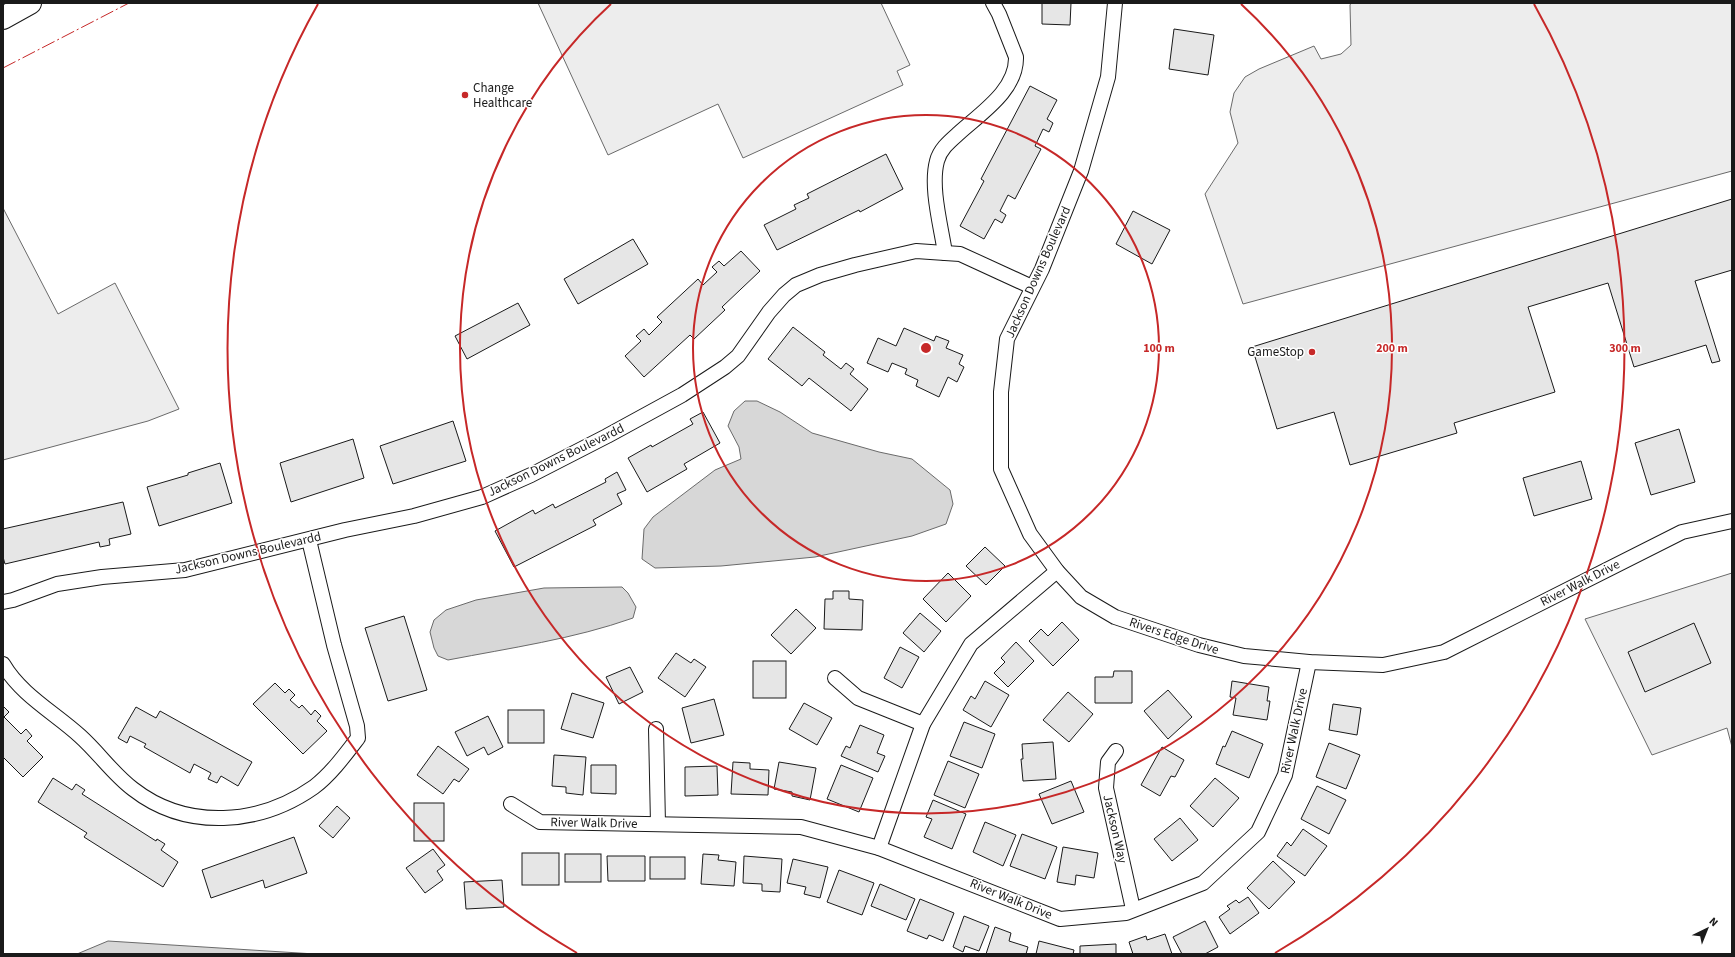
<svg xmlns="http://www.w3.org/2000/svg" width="1735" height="957" font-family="'Source Sans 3',sans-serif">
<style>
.built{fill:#ededed;stroke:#6a6a6a}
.water{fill:#d7d7d7;stroke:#6a6a6a}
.building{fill:#e6e6e6;stroke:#1a1a1a}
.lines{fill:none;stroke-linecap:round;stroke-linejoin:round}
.minor-casing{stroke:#1a1a1a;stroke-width:16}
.primary-casing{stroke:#1a1a1a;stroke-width:24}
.minor{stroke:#fff;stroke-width:14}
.primary{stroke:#fff;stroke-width:22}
.power{stroke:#c62828;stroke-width:1;stroke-dasharray:14 3 2 3;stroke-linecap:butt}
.ring{fill:none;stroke:#c62828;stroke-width:2}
.poi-dot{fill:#c62828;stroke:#fff;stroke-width:1.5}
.labels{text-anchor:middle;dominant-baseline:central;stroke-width:3;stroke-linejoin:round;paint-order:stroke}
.poi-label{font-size:13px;fill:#1a1a1a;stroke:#fff;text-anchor:start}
.street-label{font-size:13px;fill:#1a1a1a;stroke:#fff}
.centre{fill:#c62828;stroke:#fff;stroke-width:2}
.ring-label{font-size:12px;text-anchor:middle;font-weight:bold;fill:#c62828;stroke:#fff;stroke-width:3;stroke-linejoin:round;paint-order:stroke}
</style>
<rect width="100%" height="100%" fill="#fff"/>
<g class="built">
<polygon points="538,3 881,3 910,65 897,71 903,85 743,158 718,104 608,155"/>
<polygon points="1351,3 1732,3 1732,171 1243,304 1205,194 1238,143 1230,112 1234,93 1245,77 1259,69 1314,46 1321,59 1341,54 1351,45 1350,5"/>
<polygon points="3,208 58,314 115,283 179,409 148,421 3,460"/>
<polygon points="1732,573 1732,747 1727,728 1652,755 1585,619"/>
</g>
<g class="water">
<polygon points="745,401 757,401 780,412 812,433 879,452 912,459 950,490 953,504 946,524 912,536 815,557 721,566 655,568 642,559 644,529 653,517 715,470 741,459 739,447 728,426 734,411"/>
<path d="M622,587L628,593L636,607L633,618C574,639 510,648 448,660L438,656L434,648L430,632L434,620L446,610L476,600L544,588Z"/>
<polygon points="108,941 315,954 77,954"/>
</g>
<g class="building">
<polygon points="1042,3 1073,3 1071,3 1070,25 1042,24"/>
<polygon points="1174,29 1214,35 1208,75 1169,69"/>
<polygon points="1030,86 1057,100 1047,119 1053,123 1049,132 1043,129 1035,146 1041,149 1015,199 1008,195 1000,211 1006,215 1002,223 995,219 984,239 960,226 984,181 981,179"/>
<polygon points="886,154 903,189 860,212 859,210 777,250 764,225 796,209 794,205 809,198 807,194"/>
<polygon points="1732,199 1732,270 1695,281 1720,361 1712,363 1706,345 1634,367 1608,283 1528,307 1555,392 1454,423 1457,433 1350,465 1334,412 1277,429 1252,347"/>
<polygon points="1133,211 1170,230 1152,264 1116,244"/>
<polygon points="633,239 648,264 578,304 564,279"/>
<polygon points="741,251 760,271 722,307 725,310 694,339 690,335 644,377 625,356 641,341 636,336 644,329 649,335 662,322 657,317 698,279 703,285 717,272 712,267 719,261 724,266"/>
<polygon points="518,303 530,325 467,359 455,336"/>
<polygon points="793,327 825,352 823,355 841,369 846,363 854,369 850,374 868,389 851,411 809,378 802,386 768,359"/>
<polygon points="904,328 934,341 936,336 949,341 946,348 963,355 959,364 964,367 957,382 948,377 939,397 916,386 918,380 905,374 907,369 892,363 888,372 867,363 878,338 896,346"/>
<polygon points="703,412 720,443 684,464 687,469 647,492 628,458 651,445 652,447 693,424 690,419"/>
<polygon points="453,421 466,461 393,484 380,446"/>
<polygon points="1679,429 1695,482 1651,495 1635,443"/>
<polygon points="353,439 364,478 291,502 280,463"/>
<polygon points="1581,461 1592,499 1534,516 1523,478"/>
<polygon points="220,463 232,503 159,526 147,487 188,475 188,473"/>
<polygon points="617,472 626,490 617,494 622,504 593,520 596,525 514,567 495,531 533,510 535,514 553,504 555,508 606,482 605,479"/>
<polygon points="123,502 131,534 109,539 110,545 100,547 99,542 5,564 3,557 3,529"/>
<polygon points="985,547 1005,566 986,585 966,566"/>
<polygon points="948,573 971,596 946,622 923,599"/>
<polygon points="833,591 849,591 849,599 863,600 862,630 824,629 825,599 833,599"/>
<polygon points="796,609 816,628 791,654 771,635"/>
<polygon points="920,613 941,631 924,652 903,633"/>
<polygon points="404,616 427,690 388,701 365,628"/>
<polygon points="1062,622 1079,640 1053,666 1029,641 1041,629 1048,636"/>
<polygon points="1694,623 1711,663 1645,692 1628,652"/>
<polygon points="1016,642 1034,661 1008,687 994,673 1005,662 1001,658"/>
<polygon points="900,647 919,657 902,688 884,678"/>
<polygon points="676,653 691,663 694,659 706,667 685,697 658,678"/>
<rect x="753" y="661" width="33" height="37"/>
<polygon points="630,667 643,692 619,704 606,677"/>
<polygon points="1114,671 1132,671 1132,703 1095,703 1095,677 1113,677"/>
<polygon points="985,681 1009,695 991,727 963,710 971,696 975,699"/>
<polygon points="1232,681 1269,687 1267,701 1270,701 1267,720 1233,715 1236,698 1230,697"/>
<polygon points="275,683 285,693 289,689 295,695 290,700 299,708 302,705 311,715 315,710 321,716 317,721 327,731 303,754 253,704"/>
<polygon points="1168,690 1192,717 1168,739 1144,711"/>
<polygon points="1068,692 1093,714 1069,742 1043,720"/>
<polygon points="572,693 604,703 593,738 561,729"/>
<polygon points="714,699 724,735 691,743 682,708"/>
<polygon points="804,703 832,718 817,745 789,729"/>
<polygon points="1333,704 1361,708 1357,735 1329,730"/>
<polygon points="3,706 9,712 4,717 21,734 26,729 32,736 27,741 43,757 23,777 3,757"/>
<polygon points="136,707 156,718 160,711 252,762 238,786 221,776 217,783 208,779 211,773 194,764 190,773 144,747 146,744 130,736 127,743 118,738"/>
<rect x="508" y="710" width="36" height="33"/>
<polygon points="488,716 503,747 488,755 484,747 467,756 455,732"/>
<polygon points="964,722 995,734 982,768 950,756"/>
<polygon points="860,725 884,735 877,753 885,756 878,772 841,756 846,746 850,748"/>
<polygon points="1232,731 1263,744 1249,778 1216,764 1223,746 1225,747"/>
<polygon points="1053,742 1056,779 1023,781 1021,759 1023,759 1022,744"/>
<polygon points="1329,743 1360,755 1346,789 1316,777"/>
<polygon points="438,746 469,769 459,782 454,779 443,794 417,775"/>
<polygon points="1162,747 1184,760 1175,777 1171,776 1160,796 1141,785"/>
<polygon points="554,755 586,757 583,795 566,793 566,787 552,786"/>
<polygon points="948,761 979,774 965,808 934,795"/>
<polygon points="733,762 750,763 750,769 769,770 768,795 731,794"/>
<polygon points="779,762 816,768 810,800 792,796 792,792 774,789"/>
<polygon points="591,765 616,765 616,794 591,793"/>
<polygon points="841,765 873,778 859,812 827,799"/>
<polygon points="717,766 718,795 685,796 685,767"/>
<polygon points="53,778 72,790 76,784 85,790 82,794 156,841 157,839 165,844 161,850 178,862 163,887 84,837 87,833 38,802"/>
<polygon points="1215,778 1239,798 1213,827 1190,806"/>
<polygon points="1071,781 1084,812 1052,824 1039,794"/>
<polygon points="1317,786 1346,800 1329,834 1301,819"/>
<polygon points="933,800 966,814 952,849 924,837 932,819 926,817"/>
<rect x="414" y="803" width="30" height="38"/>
<polygon points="337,806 350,818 333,838 319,826"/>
<polygon points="1180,818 1198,840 1172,861 1154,839"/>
<polygon points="985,822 1016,835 1003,866 973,852"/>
<polygon points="1303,829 1327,846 1305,876 1277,856 1287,842 1291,846"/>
<polygon points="1022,834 1057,847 1045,879 1010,866"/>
<polygon points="294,837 307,873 265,888 263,880 211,898 202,870"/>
<polygon points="1063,847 1098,853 1094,878 1076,875 1075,885 1057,882"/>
<polygon points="433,849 445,865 437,871 443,880 425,893 406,868"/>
<rect x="522" y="853" width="37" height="32"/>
<rect x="565" y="854" width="36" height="28"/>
<polygon points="703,854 719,855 718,860 736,862 734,886 701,884"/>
<polygon points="607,856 645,856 645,881 608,881"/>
<polygon points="744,856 782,859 780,892 762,891 762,884 743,883"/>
<rect x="650" y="857" width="35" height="22"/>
<polygon points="793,859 828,867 820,898 804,894 806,887 787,883"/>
<polygon points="1273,861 1295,882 1269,909 1247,888"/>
<polygon points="839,870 874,883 862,915 827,902"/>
<polygon points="502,880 504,907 466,909 464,882"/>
<polygon points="880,884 915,899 906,920 871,906"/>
<polygon points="1248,897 1259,913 1230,934 1219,917 1230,909 1227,906 1236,900 1239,903"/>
<polygon points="920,899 954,913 943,941 929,935 927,939 907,931"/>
<polygon points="964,916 989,926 979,951 965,946 963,952 953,947"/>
<polygon points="1205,921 1218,947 1205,954 1182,954 1173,937"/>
<polygon points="995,927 1011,933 1009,941 1028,947 1026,954 986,954"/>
<polygon points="1165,934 1172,954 1133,954 1129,942 1146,936 1147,940"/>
<polygon points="1039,941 1074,950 1073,954 1036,954"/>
<polygon points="1116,944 1116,954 1080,954 1080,946"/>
</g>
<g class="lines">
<g class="minor-casing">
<g id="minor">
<polyline points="1115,3 1108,77 1081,171 1042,269 1007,339 1001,392 1001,469 1030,534 1057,571 1081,597 1115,617 1199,645 1244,656 1309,662 1383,665 1444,652 1682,532 1732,521"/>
<path d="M945,253C941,226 930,187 937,161C940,149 950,141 959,133C981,113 1017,90 1016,57L999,14L993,3"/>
<polyline points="3,602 13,600 57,584 102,577 185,570 345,530 414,516 482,497 531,475 607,436 682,395 725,367 738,356 769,312 784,295 796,285 820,275 855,265 916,251 945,253 960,254 1032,287"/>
<path d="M3,664C21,695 55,713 80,736C99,753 113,774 133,789C187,831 260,825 314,787C331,774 345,755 358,738L357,726L334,645L309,540"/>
<polyline points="835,678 858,698 923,724"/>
<polyline points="656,729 658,824"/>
<polyline points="1116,751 1108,762 1106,788 1133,909"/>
<polyline points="511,804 540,822 801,827 879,848 1060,919 1126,913 1203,883 1258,832 1285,775 1309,662"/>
<polyline points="879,848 923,724 971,644 1057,571"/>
</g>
</g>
<g class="primary-casing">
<polyline id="primary" points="3,18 30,3"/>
</g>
<use href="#minor" class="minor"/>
<use href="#primary" class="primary"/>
<polyline class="power" points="3,68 129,3"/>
</g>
<g class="ring">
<circle cx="926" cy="348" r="233"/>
<path d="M1241 4A466 466 0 1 1 611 4"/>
<path d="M577 953A699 699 0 0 1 318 4M1534 4A699 699 0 0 1 1275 953"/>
</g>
<g class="poi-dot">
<circle cx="465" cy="95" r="4"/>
<circle cx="1312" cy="352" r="4"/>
</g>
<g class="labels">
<g class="poi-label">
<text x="473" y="88">Change<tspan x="473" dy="15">Healthcare</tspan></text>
<text x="1304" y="352" text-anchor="end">GameStop</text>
</g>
<g class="street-label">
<text transform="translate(1038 272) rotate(-66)">Jackson Downs Boulevard</text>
<text transform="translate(556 460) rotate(-26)">Jackson Downs Boulevardd</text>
<text transform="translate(248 553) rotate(-13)">Jackson Downs Boulevardd</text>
<text transform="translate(1580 583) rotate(-27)">River Walk Drive</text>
<text transform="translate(1174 636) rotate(18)">Rivers Edge Drive</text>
<text transform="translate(1294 731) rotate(-78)">River Walk Drive</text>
<text transform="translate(594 823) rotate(1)">River Walk Drive</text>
<text transform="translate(1115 829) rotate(77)">Jackson Way</text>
<text transform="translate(1011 899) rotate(22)">River Walk Drive</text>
</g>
</g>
<circle cx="926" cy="348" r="6" class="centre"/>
<g class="ring-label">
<text x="1159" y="352">100 m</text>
<text x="1392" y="352">200 m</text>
<text x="1625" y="352">300 m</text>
</g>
<rect width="1735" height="957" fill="none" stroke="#1a1a1a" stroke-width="8"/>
<g transform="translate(1707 929) rotate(43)" stroke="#ffffff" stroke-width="3" paint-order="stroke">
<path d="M0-3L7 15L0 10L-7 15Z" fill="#1a1a1a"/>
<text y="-6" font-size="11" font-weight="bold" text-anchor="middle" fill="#1a1a1a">N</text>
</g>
</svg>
